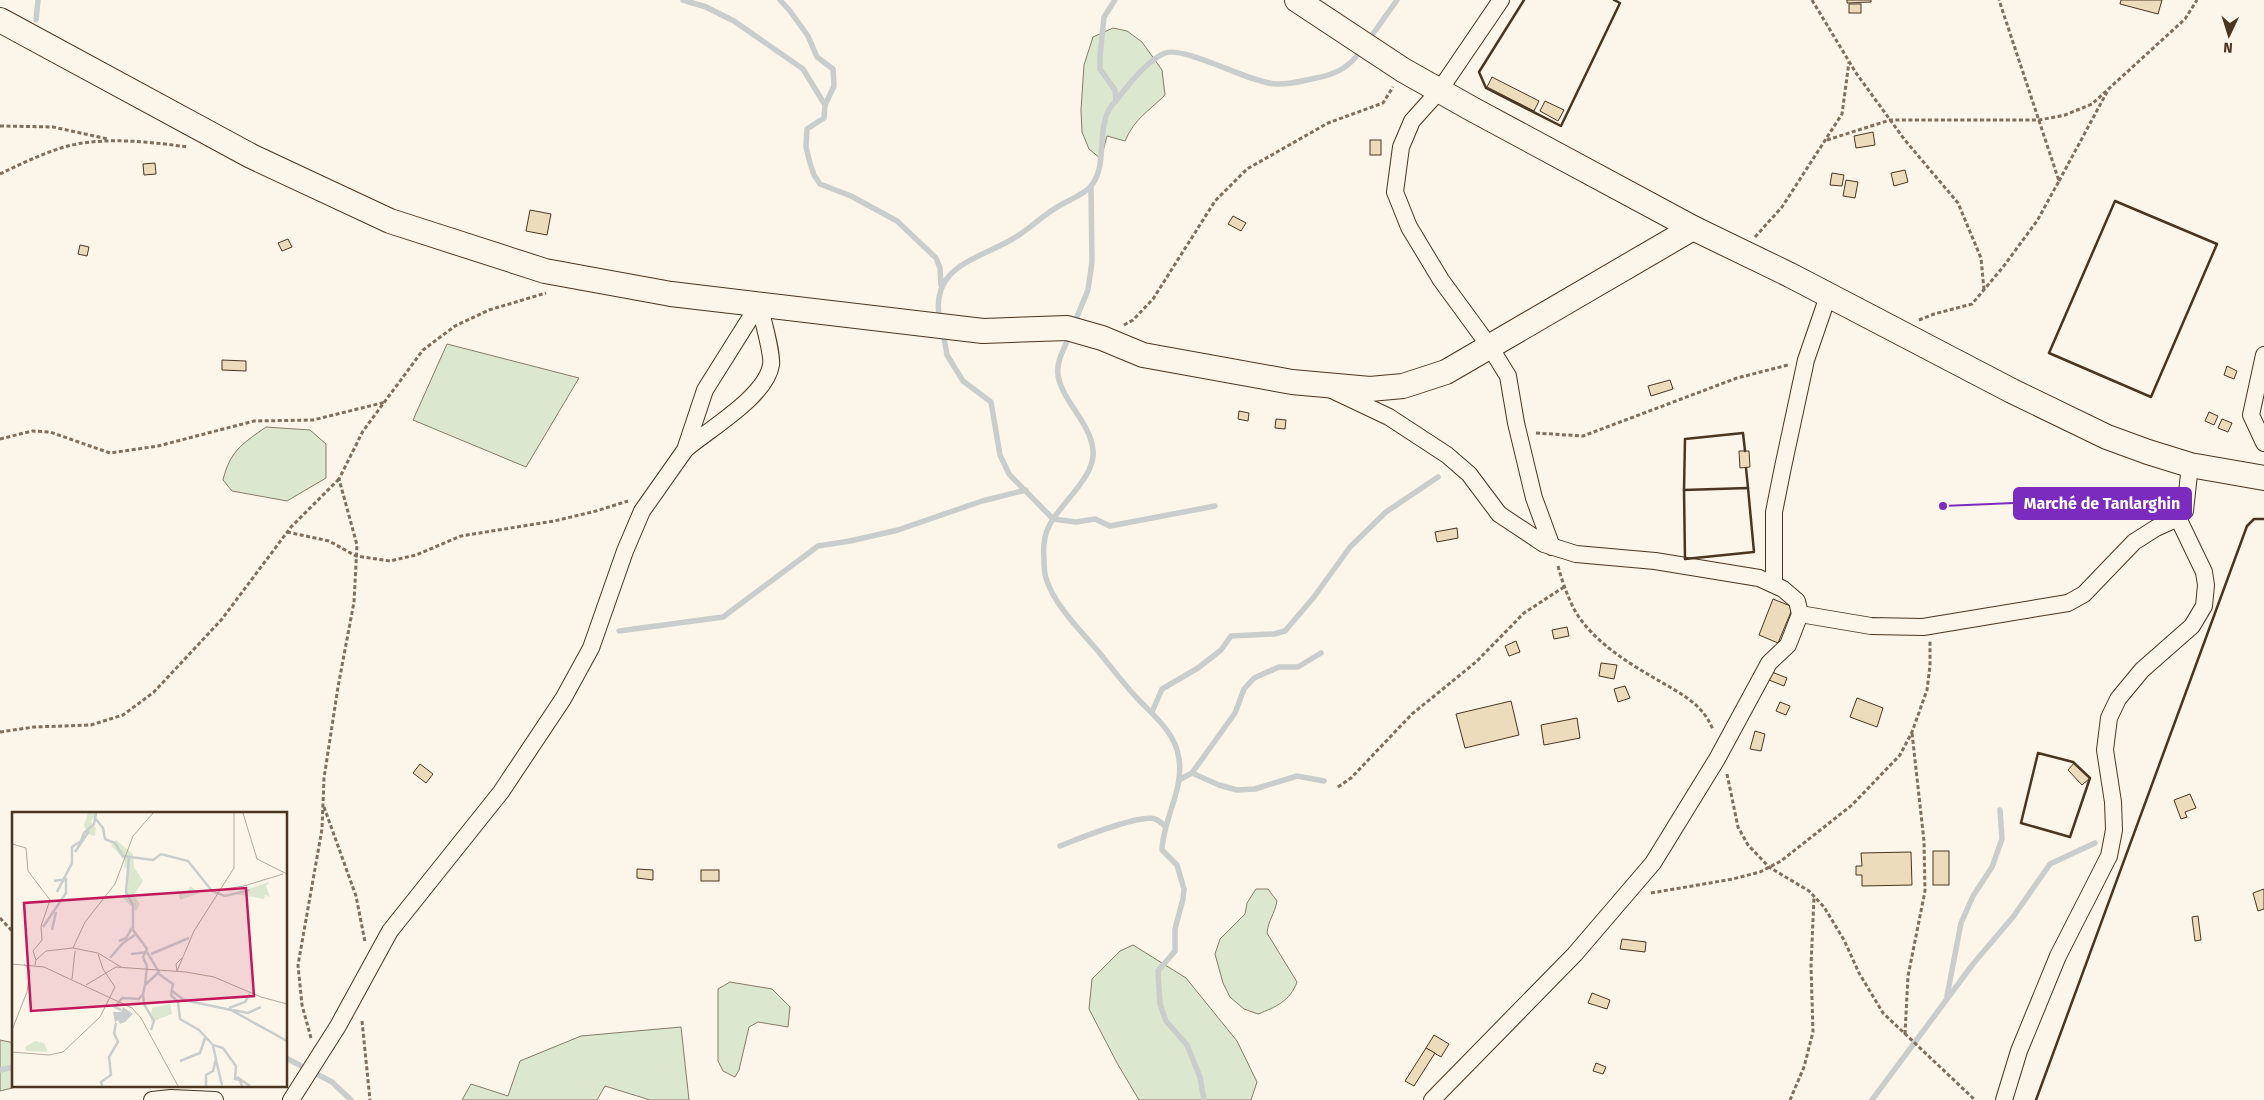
<svg xmlns="http://www.w3.org/2000/svg" width="2264" height="1100" font-family="'Fira Sans',sans-serif">
<style>
.green{fill:#dce7d0;stroke:#887966}
.lines{fill:none;stroke-linecap:round;stroke-linejoin:round}
.stream{stroke:#c9cecd;stroke-width:5.5}
.building{fill:#ecdcbc;stroke:#4a3520}
.street-casing{stroke:#4a3520;stroke-width:18}
.secondary-casing{stroke:#4a3520;stroke-width:26}
.path{stroke:#7f6f5c;stroke-width:3;stroke-dasharray:4 2.5;stroke-linecap:butt}
.street{stroke:#fbf6e9;stroke-width:16}
.secondary{stroke:#fbf6e9;stroke-width:24}
.wall{stroke:#4a3520;stroke-width:2.5}
.inset-river{fill:none;stroke:#c9cecd;stroke-width:2.5}
.inset-road{fill:none;stroke:#b4a999;stroke-width:1}
.view{fill:#c2185b;fill-opacity:0.15;stroke:#c2185b;stroke-width:2.5}
.inset-edge{fill:none;stroke:#4a3520;stroke-width:2.5}
.leader{fill:none;stroke:#7b2cbf;stroke-width:2}
.callout-dot{fill:#7b2cbf;stroke:#fbf6e9;stroke-width:2}
.callout{fill:#7b2cbf;stroke:#7b2cbf;stroke-width:2}
.callout-label{font-size:16px;text-anchor:middle;font-weight:bold;fill:#fff}
</style>
<rect width="100%" height="100%" fill="#fbf6e9"/>
<g class="green">
<path d="M1113,28L1127,31L1142,42L1162,70L1165,95C1148,112 1135,118 1125,141L1107,136L1101,159L1089,149L1082,132L1081,110L1084,65L1093,37Z"/>
<polygon points="447,344 579,378 526,467 413,420"/>
<path d="M266,427L310,430L326,444V478L287,501L232,491L223,480C230,451 242,444 266,427Z"/>
<path d="M1256,889H1268L1277,901C1275,913 1268,921 1267,933L1297,982C1290,1001 1276,1007 1258,1014L1244,1009L1230,997L1223,983L1215,954L1220,939L1245,914L1247,903Z"/>
<polygon points="1133,945 1186,978 1237,1041 1257,1082 1251,1100 1139,1100 1117,1063 1089,1009 1092,979 1120,951"/>
<polygon points="730,982 772,989 790,1007 788,1027 758,1022 749,1027 739,1070 735,1077 723,1071 718,1061 718,989"/>
<polygon points="681,1027 689,1100 650,1100 605,1086 597,1100 462,1100 471,1084 508,1096 520,1061 581,1036"/>
<polygon points="0,1040 14,1043 14,1086 20,1086 0,1091"/>
</g>
<g class="lines">
<g class="stream">
<polyline points="683,0 706,7 734,21 803,69 825,105"/>
<polyline points="780,0 790,11 808,36 817,57 833,69 834,86 825,105 824,118 807,129 806,147 810,163 814,175 820,184 851,196 897,221 936,258 940,268 941,285"/>
<polyline points="36,20 38,0"/>
<polyline points="1368,41 1397,0"/>
<path d="M1116,101C1127,86 1148,60 1165,53C1186,46 1247,82 1275,84C1289,85 1302,81 1316,78C1337,74 1350,67 1362,49"/>
<path d="M940,321C929,268 973,261 1009,241C1027,232 1041,216 1059,206C1068,200 1084,195 1091,186C1110,164 1093,121 1116,101L1115,90L1100,69V56L1104,17L1115,0"/>
<polyline points="1074,324 1088,290 1092,262 1091,187"/>
<polyline points="943,332 947,355 963,381 991,402 1000,455 1009,474 1053,519 1076,522 1095,519 1110,526 1215,506"/>
<path d="M1070,335C1065,347 1056,361 1058,375C1062,401 1090,422 1093,450C1096,477 1061,502 1049,526C1044,536 1043,548 1044,559C1044,565 1044,572 1046,578C1054,605 1080,630 1098,651C1111,667 1123,683 1137,698C1153,715 1176,733 1179,759C1184,790 1163,819 1162,850L1177,865L1184,889L1183,899L1175,929V951L1158,971L1160,1004L1166,1021L1187,1045L1200,1077L1204,1100"/>
<polyline points="619,631 723,617 818,546 850,541 898,530 982,501 1026,490"/>
<polyline points="1152,712 1162,689 1198,668 1221,650 1231,636 1274,634 1285,631 1314,597 1350,547 1386,512 1438,477"/>
<polyline points="1192,773 1219,785 1237,790 1255,789 1297,776 1324,781"/>
<polyline points="1179,780 1192,773 1235,713 1244,689 1254,678 1279,667 1298,667 1321,653"/>
<path d="M1060,846C1078,839 1139,814 1155,819C1159,820 1162,824 1165,826"/>
<polyline points="1947,996 1961,923 1973,896 1992,867 2002,839 2000,810"/>
<polyline points="286,1058 332,1082 351,1100"/>
<polyline points="0,1070 14,1067"/>
<polyline points="1872,1100 1973,964 2013,917 2050,864 2095,843"/>
</g>
</g>
<g class="building">
<polygon points="1847,0 1871,0 1871,2 1847,3"/>
<polygon points="2121,0 2162,0 2158,14 2120,4"/>
<rect x="1849" y="4" width="12" height="9"/>
<polygon points="1492,77 1539,101 1534,111 1487,87"/>
<polygon points="1545,101 1564,110 1558,121 1540,111"/>
<polygon points="1873,132 1875,145 1856,148 1854,136"/>
<rect x="1370" y="140" width="11" height="15"/>
<polygon points="155,163 156,174 144,175 143,164"/>
<polygon points="1905,170 1908,182 1894,186 1891,173"/>
<polygon points="1832,173 1844,175 1842,186 1830,185"/>
<polygon points="1846,180 1858,182 1855,198 1843,196"/>
<polygon points="530,210 551,214 547,235 526,231"/>
<polygon points="1233,216 1246,223 1241,231 1228,224"/>
<polygon points="288,239 292,247 282,251 278,243"/>
<polygon points="80,245 89,247 87,256 78,254"/>
<polygon points="222,360 246,361 246,371 222,370"/>
<polygon points="2227,366 2237,371 2234,379 2224,375"/>
<polygon points="1670,380 1673,389 1651,396 1648,386"/>
<polygon points="1239,411 1249,413 1248,421 1238,419"/>
<polygon points="2209,412 2218,416 2214,425 2205,421"/>
<polygon points="1276,419 1286,420 1285,429 1275,428"/>
<polygon points="2222,419 2232,423 2228,432 2218,428"/>
<polygon points="1739,451 1749,451 1750,467 1740,468"/>
<polygon points="1457,528 1458,538 1437,542 1435,532"/>
<polygon points="1773,599 1793,607 1778,643 1759,635"/>
<polygon points="1567,627 1569,636 1554,639 1552,630"/>
<polygon points="1516,641 1520,652 1509,656 1505,646"/>
<polygon points="1601,663 1617,665 1614,679 1599,676"/>
<polygon points="1772,672 1787,678 1784,686 1769,680"/>
<polygon points="1625,686 1630,698 1618,702 1614,689"/>
<polygon points="1857,698 1883,708 1877,727 1850,717"/>
<polygon points="1511,701 1519,735 1465,748 1456,714"/>
<polygon points="1780,702 1790,706 1786,715 1776,711"/>
<polygon points="1577,718 1580,738 1544,745 1541,725"/>
<polygon points="1755,731 1765,734 1761,751 1750,749"/>
<polygon points="2074,763 2090,778 2082,785 2068,770"/>
<polygon points="420,764 433,774 426,783 413,773"/>
<polygon points="2190,794 2196,808 2185,812 2187,817 2181,819 2174,800"/>
<rect x="1933" y="851" width="16" height="34"/>
<polygon points="1911,852 1912,885 1862,886 1862,875 1856,875 1856,866 1862,866 1861,853"/>
<polygon points="637,869 653,870 653,880 637,878"/>
<rect x="701" y="870" width="18" height="11"/>
<polygon points="2264,889 2264,909 2258,911 2253,893"/>
<polygon points="2198,916 2201,940 2195,941 2192,917"/>
<polygon points="1622,939 1646,942 1645,952 1620,949"/>
<polygon points="1592,993 1610,1000 1607,1009 1588,1003"/>
<polygon points="1434,1035 1449,1044 1441,1057 1426,1048"/>
<polygon points="1426,1048 1435,1053 1414,1086 1405,1081"/>
<polygon points="1596,1063 1606,1067 1603,1074 1593,1071"/>
</g>
<g class="lines">
<g class="street-casing">
<g id="street">
<polyline points="1501,0 1439,91 1412,121 1401,147 1395,192 1409,227 1441,280 1490,347 1508,376 1516,423 1534,498 1552,547"/>
<polyline points="2264,355 2251,415 2264,443"/>
<polyline points="1332,390 1389,417 1447,455 1469,474 1499,514 1544,544 1576,554 1655,561 1759,578 1783,589 1797,601 1800,614 1788,645 1769,663 1717,759 1653,863 1575,954 1432,1100"/>
<path d="M687,448C711,428 766,396 771,365C773,355 762,317 759,304"/>
<polyline points="1774,584 1774,512 1783,467 1806,360 1828,296"/>
<polyline points="1800,614 1871,626 1923,627 2068,603 2084,594 2134,542 2156,528 2178,518 2185,511 2190,465"/>
<polyline points="152,1100 171,1098 215,1100"/>
<polyline points="291,1100 338,1026 390,931 501,792 563,699 591,648 625,551 642,511 685,450 705,390 759,304"/>
<polyline points="2004,1100 2019,1051 2058,956 2109,856 2114,830 2113,802 2105,750 2109,718 2118,699 2142,670 2192,626 2204,606 2206,585 2204,572 2178,518"/>
</g>
</g>
<g class="secondary-casing">
<g id="secondary">
<polyline points="1297,0 1403,70 1472,109 1693,228 1790,275 2012,391 2107,437 2148,452 2190,465 2264,478"/>
<polyline points="0,20 251,156 390,221 545,271 671,294 983,331 1067,328 1102,338 1143,355 1292,382 1370,389 1403,386 1446,372 1693,228"/>
</g>
</g>
<g class="path">
<polyline points="1812,0 1856,73 1904,139 1958,203 1981,258 1984,290"/>
<polyline points="0,126 53,127 108,139"/>
<polyline points="1827,140 1890,120 2039,120 2065,115 2092,104 2185,19 2197,0"/>
<path d="M0,174C23,163 47,151 72,145C110,137 150,142 188,147"/>
<polyline points="2059,181 2107,92"/>
<polyline points="1755,237 1782,207 1842,114 1849,62"/>
<polyline points="1919,320 1934,314 1972,304 2003,267 2037,221 2059,181 1999,0"/>
<polyline points="1124,325 1133,320 1153,299 1215,201 1247,169 1328,123 1383,103 1393,87"/>
<polyline points="1536,433 1583,436 1737,378 1788,365"/>
<polyline points="0,439 32,431 50,432 110,453 158,446 254,421 313,420 386,402"/>
<polyline points="287,532 329,541 356,556 390,561 416,555 461,536 554,521 596,511 628,501"/>
<path d="M1558,566C1562,581 1567,595 1574,609C1590,638 1623,660 1651,676C1675,691 1703,702 1713,730"/>
<polyline points="0,732 34,727 91,725 123,715 154,692 222,619 291,527 339,479"/>
<polyline points="1727,774 1738,827 1748,845 1769,867 1809,891 1824,907 1844,940 1859,973 1883,1013 1975,1100"/>
<polyline points="1338,787 1351,778 1412,714 1476,662 1524,613 1564,587"/>
<polyline points="324,807 356,896 365,942"/>
<polyline points="1651,893 1733,879 1760,872 1781,861 1852,805 1900,755 1912,732 1927,690 1930,666 1930,641"/>
<polyline points="0,918 14,933"/>
<polyline points="362,1021 370,1100"/>
<polyline points="1905,1034 1908,976 1925,891 1924,841 1912,733"/>
<polyline points="311,1038 302,1005 298,965 322,829 324,778 338,687 354,602 357,545 339,479 363,431 423,350 455,326 489,310 546,293"/>
<polyline points="1790,1100 1804,1067 1813,1032 1811,966 1814,897"/>
</g>
<use href="#street" class="street"/>
<use href="#secondary" class="secondary"/>
<g class="wall">
<polyline points="1524,0 1479,72 1486,88 1561,126 1620,3 1614,0"/>
<polygon points="2115,201 2217,244 2151,397 2049,353"/>
<polyline points="1746,468 1748,488"/>
<polygon points="1748,488 1754,552 1685,559 1684,490"/>
<polyline points="1684,490 1685,439 1743,433 1745,451"/>
<polygon points="2038,753 2073,762 2090,778 2070,837 2021,823"/>
<polyline points="2036,1100 2247,526 2254,519 2264,519"/>
</g>
</g>
<g transform="translate(12 812)">
<rect width="275" height="275" fill="#fbf6e9"/>
<path d="M76,1H84L79,10L84,16L83,24L75,22L72,13ZM104,28L121,42L122,55L131,69L122,83L128,92L124,99L111,86L116,75V57L112,55L113,49L99,33ZM257,70L254,74L258,85L253,83L252,87L223,82ZM178,74L188,81L168,88L166,79L175,81ZM158,192L160,202L139,210L140,196ZM23,229L32,231L36,240L14,239L13,235Z" fill="#dce7d0"/>
<path d="M111,195L121,202L113,210L108,212L106,208L103,211L101,200H109Z" fill="#c9cecd"/>
<path class="inset-river" d="M83,6L91,16L93,27L103,31L111,44L141,48L149,42L176,49L200,79L213,84L238,78M63,40L77,19M117,45L114,80L121,93V118L135,137L131,145L135,154L133,173M45,80L60,51V35L69,29L72,21L82,12L84,1M31,115L54,81V67L42,69M40,118L44,100M107,129L114,126L120,116M119,142L135,140L147,160L133,173L131,182L132,192L142,209L139,218M139,142L177,126M98,146L111,131L123,123M147,162L161,172L159,183L166,190L168,207L187,218L201,233L211,236L224,254L223,267L228,268L230,274M160,179L172,188L219,198L275,229M217,196L233,190L238,182M109,198L103,195L110,186L127,187L130,183M221,198L236,201L249,195M204,248L210,273M168,249L188,241L193,226M225,265L238,274M90,274L89,270L99,263L97,245L106,230L102,221L104,211M194,274V263L201,259L204,247L201,234"/>
<path class="inset-road" d="M231,1L245,47L275,62M0,32L14,36L16,59L38,88L29,114L30,128L21,139L24,148M207,78L232,74L271,62M0,152L32,155L120,196L129,206L166,274M23,153L24,148L34,139L61,136M109,155L86,141L61,136L73,110L103,72L121,24L141,1M165,159L182,119L222,56V1M165,159L164,152L170,146M60,167L63,139M74,173L104,155L174,160L202,165L249,185L275,192M0,218L15,180L18,159L12,152M0,240L37,243L51,240L88,205L103,175L91,157L86,142"/>
<path class="view" d="M234,76L242,184L19,199L12,91Z"/>
<rect width="275" height="275" class="inset-edge"/>
</g>
<path class="leader" d="M1943 506L2014 503"/>
<circle class="callout-dot" cx="1943" cy="506" r="5"/>
<rect class="callout" x="2014" y="488" width="177" height="31" rx="5"/>
<g class="callout-label">
<text x="2102" y="509">Marché de Tanlarghin</text>
</g>
<g transform="translate(2229 35) rotate(184)" stroke="#fbf6e9" stroke-width="4" paint-order="stroke">
<path d="M0-4L9 19L0 12L-9 19Z" fill="#4a3520"/>
<text y="-8" font-size="14" font-weight="bold" text-anchor="middle" fill="#4a3520">N</text>
</g>
</svg>
